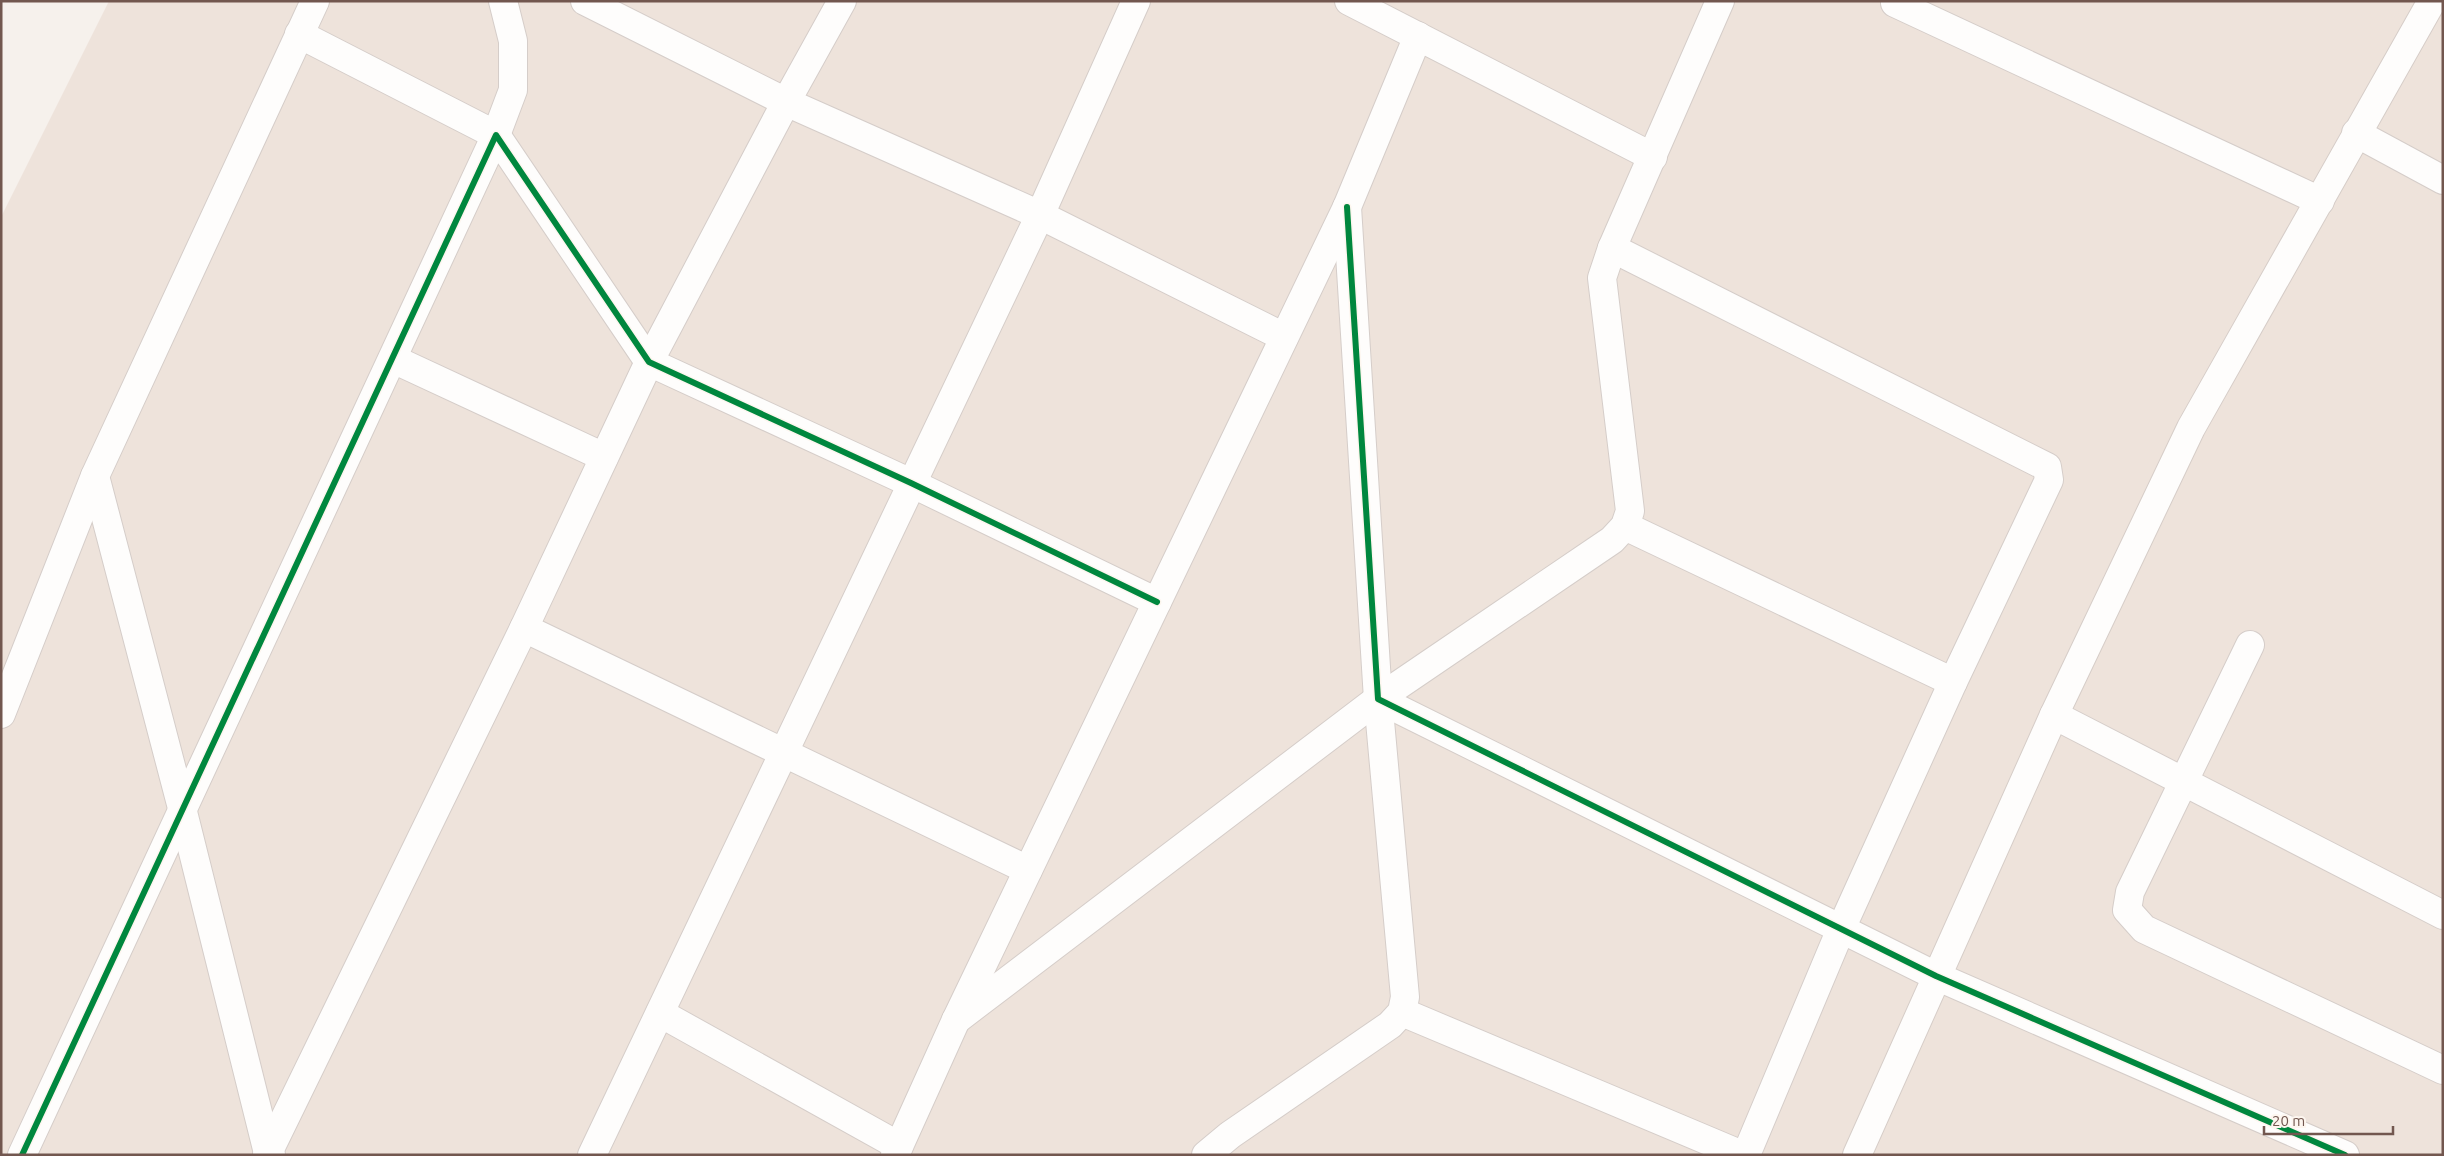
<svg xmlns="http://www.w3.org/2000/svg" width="2444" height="1156" font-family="Ubuntu,sans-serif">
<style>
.residential{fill:#eee3db}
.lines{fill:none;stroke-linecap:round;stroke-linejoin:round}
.street-casing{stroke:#d5cdc9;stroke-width:30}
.secondary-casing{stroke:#d6cdc8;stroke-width:30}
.street{stroke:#fefdfc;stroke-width:28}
.secondary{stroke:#fefdfc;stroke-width:28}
.cycleway-casing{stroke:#fdf6ef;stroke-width:9}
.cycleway{stroke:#00873e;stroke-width:6}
</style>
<rect width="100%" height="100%" fill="#f6f1ec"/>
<polygon class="residential" points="109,1 2443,1 2443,1155 1,1155 1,217"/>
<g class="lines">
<g class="street-casing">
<g id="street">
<polyline points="585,1 786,102 1040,215 1284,337"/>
<polyline points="1349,1 1653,157"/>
<polyline points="1895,3 2320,201"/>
<polyline points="299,34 496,135 513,90 513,41 503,1"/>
<polyline points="2356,133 2443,180"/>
<polyline points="1347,207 1378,699 1936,976 2345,1155"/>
<polyline points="1612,248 2047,467 2049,480 1953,682 1841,929 1746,1155"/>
<polyline points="393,359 604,457"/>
<polyline points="95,476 182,808 268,1153 271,1155"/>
<polyline points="1625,526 1953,682"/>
<polyline points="524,628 1028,870"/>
<polyline points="2250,645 2130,892 2127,910 2144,929 2443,1070"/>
<polyline points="1,714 95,476 315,1"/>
<polyline points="2054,715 2443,915"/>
<polyline points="1402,1012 1742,1155"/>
<polyline points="660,1013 899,1146"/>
<polyline points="956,1020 1378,699 1612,540 1625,526 1630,511 1602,278 1612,248 1720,1"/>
<polyline points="22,1155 496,135 649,362 911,483 1157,602"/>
<polyline points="267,1155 524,628 649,362 786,102 842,1"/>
<polyline points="592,1155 1040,215 1136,1"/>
<polyline points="895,1155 956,1020 1347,207 1418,36"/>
<polyline points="1206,1155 1230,1135 1390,1025 1402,1012 1405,997 1378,699"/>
</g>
</g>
<g class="secondary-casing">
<polyline id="secondary" points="1857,1155 2054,715 2191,428 2432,1"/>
</g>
<use href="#street" class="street"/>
<use href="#secondary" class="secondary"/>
<g class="cycleway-casing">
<g id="cycleway">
<polyline points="1347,207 1378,699 1936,976 2345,1155"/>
<polyline points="22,1155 496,135 649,362 911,483 1157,602"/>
</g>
</g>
<use href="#cycleway" class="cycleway"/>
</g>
<rect width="2444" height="1156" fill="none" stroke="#72574f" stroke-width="5"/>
<path d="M2264 1126v8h129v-8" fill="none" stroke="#72574f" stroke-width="2.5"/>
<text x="2272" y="1126" font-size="15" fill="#72574f" stroke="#fdf6ef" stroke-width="4" paint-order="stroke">20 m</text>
</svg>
